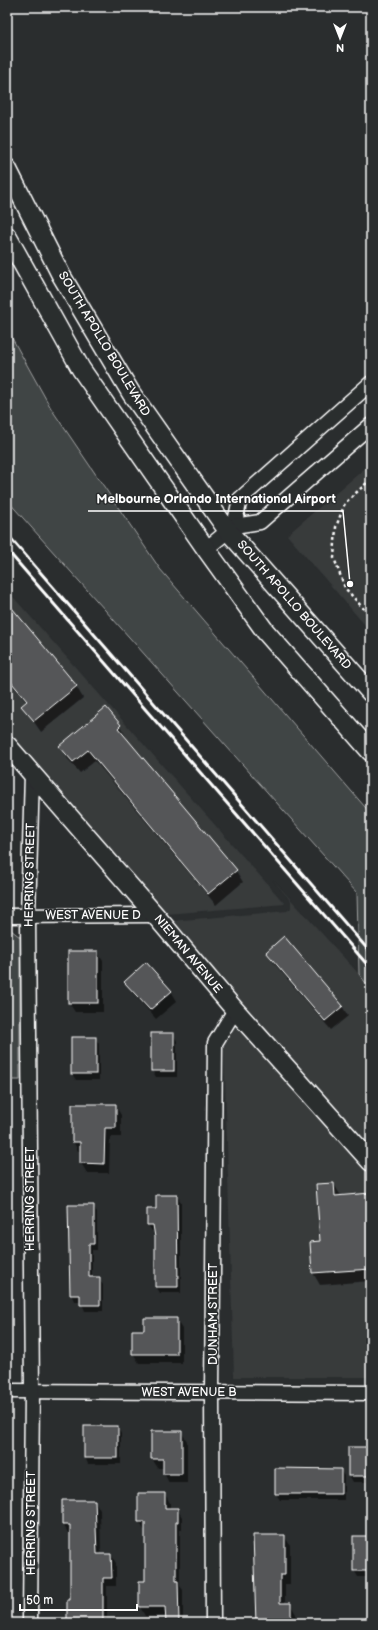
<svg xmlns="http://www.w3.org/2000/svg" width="378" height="1630" font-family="'Balsamiq Sans',sans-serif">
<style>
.built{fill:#373a3b}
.green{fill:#414445;stroke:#a0a2a2}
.shadow{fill:#0007}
.building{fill:#555758;stroke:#fff}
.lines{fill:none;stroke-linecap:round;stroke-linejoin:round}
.minor-casing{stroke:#fff;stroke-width:17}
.tertiary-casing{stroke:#fff;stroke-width:21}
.path{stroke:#fff;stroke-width:2.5;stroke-dasharray:3 3;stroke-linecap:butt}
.minor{stroke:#2a2d2e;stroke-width:14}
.tertiary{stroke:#2a2d2e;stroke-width:18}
.rail{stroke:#fff;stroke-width:3}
.labels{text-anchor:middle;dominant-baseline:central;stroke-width:3;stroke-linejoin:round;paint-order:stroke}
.street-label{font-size:12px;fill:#fff;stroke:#2a2d2e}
.leader{fill:none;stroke:#fff;stroke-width:1.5}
.callout-dot{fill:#fff;stroke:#2a2d2e;stroke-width:1.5}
.callout-label{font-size:13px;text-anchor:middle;font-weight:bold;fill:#fff;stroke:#2a2d2e;stroke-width:3;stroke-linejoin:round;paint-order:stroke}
</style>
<rect width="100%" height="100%" fill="#2a2d2e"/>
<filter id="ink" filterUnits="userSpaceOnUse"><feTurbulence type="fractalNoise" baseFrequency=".025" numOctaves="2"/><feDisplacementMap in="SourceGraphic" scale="8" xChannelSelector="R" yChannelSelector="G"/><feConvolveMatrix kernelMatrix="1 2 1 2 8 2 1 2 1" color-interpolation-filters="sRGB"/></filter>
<g filter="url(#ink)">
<g class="built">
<polygon points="371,463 371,632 287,535"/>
<polygon points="7,590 285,904 155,915 7,745"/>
<polygon points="273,880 368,984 371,990 371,1149 246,1007 240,1003 171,921 287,911 291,908 291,901"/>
<polygon points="236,1024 371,1175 371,1377 234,1377 224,1045"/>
</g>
<g class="green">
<polygon points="7,329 52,410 160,569 371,814 371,990 359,974 357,893 7,500"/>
<polygon points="7,927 20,937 20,1080 7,1080"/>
</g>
<g class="shadow">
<polygon points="7,607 76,686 83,698 41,732 23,706 27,703 7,679"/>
<polygon points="120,726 127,738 126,739 236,871 243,882 216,905 95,761 80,773 67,758 60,746"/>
<polygon points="97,952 103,961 103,1012 75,1012 69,1003"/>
<polygon points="267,952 342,1006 348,1016 331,1030 272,961"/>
<polygon points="126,982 171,991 177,1001 156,1019 131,991"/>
<polygon points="173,1034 177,1041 177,1077 156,1077 152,1070"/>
<polygon points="95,1038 99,1044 99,1080 76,1080 72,1074"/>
<polygon points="115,1105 121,1115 121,1137 110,1137 109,1173 87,1173 81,1163 81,1151 78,1151 73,1141"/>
<polygon points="334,1184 341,1196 371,1196 371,1281 320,1285 313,1273 311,1242 321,1242"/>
<polygon points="177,1196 181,1202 181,1293 160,1293 156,1286 155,1231 152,1231 148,1225 157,1210"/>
<polygon points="93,1206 97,1213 97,1250 92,1250 92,1278 99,1278 103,1285 103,1311 85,1311 81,1301 74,1301 71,1294"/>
<polygon points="176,1320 182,1329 182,1363 139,1363 133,1353 145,1331"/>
<polygon points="118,1427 121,1434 121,1464 88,1464 85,1457"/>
<polygon points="181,1432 187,1441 187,1483 169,1483 164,1473 164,1468 158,1468 152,1459"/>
<polygon points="371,1448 371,1482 353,1482 349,1475"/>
<polygon points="340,1470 344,1476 344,1500 280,1500 276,1494"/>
<polygon points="165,1494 170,1503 170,1509 177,1509 182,1517 182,1530 180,1530 180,1586 183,1590 183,1623 167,1623 167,1616 145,1616 140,1607 140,1582 146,1582 146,1530 144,1530 139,1521"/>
<polygon points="95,1501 100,1510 101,1555 111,1555 116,1563 116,1586 107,1586 107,1623 68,1623 71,1601 71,1533 68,1533 63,1524"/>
<polygon points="254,1536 284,1536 290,1545 290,1584 285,1584 285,1604 290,1604 296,1614 296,1623 256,1623 257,1579 254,1574"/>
<polygon points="371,1538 371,1577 358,1577 354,1570"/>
</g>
<g class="building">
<polygon points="7,602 77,686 34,721 21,706 27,701 7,677"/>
<polygon points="106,707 121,725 118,728 237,870 208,894 88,750 73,762 59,746"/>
<polygon points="284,936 343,1006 325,1021 266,952"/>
<rect x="68" y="951" width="30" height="52"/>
<polygon points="146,962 172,991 150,1010 124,982"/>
<rect x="151" y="1033" width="23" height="38"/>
<rect x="71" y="1037" width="25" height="37"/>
<polygon points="72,1104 116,1104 116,1128 105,1128 104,1164 80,1163 80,1142 72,1142"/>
<polygon points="334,1183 335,1196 371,1193 371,1269 312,1273 310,1242 320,1241 316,1184"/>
<polygon points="156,1195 177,1195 178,1287 155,1287 155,1237 153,1225 147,1225 147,1209 156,1209"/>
<polygon points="68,1205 94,1205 94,1244 89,1244 89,1277 100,1277 100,1305 80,1305 80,1295 70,1295"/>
<polygon points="144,1318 177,1318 177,1354 132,1354 132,1330 144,1330"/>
<rect x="84" y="1426" width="34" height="32"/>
<polygon points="151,1431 182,1431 182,1474 163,1474 163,1459 151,1459"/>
<rect x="348" y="1447" width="23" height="29"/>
<polygon points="275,1468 341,1469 341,1494 275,1494"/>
<polygon points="138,1493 165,1493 165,1508 178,1508 178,1522 176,1522 176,1581 178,1581 179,1623 166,1623 165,1607 139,1607 139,1581 145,1581 145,1522 138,1522"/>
<polygon points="62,1500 95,1500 97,1554 111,1554 112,1578 103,1578 103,1623 67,1623 67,1600 70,1600 70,1525 62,1525"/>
<polygon points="253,1535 285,1535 285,1575 280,1575 280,1603 291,1603 291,1623 256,1623"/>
<rect x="353" y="1536" width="18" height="35"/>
</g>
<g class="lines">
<g class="minor-casing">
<g id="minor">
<polyline points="234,526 240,499 371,383"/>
<polyline points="206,549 234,526 260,522 371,425"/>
<polyline points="7,916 155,915"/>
<polyline points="7,1391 371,1393"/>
<polyline points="30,1623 32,1391 28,916 32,774"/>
<polyline points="213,1623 212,1392 215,1043 235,1010"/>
</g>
</g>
<g class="tertiary-casing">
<g id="tertiary">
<polyline points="7,168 61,275 131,393 228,531 371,693"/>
<polyline points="7,236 81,369 206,549 265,631 371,752"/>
<polyline points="7,745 155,915 235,1010 371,1162"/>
</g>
</g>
<polyline class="path" points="371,479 345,503 336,527 334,558 345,588 371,617"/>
<use href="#minor" class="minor"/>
<use href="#tertiary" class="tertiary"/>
<g class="rail">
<polyline points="7,534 371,953"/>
<polyline points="7,550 371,969"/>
</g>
</g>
</g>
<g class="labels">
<g class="street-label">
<text transform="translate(104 344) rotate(59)">SOUTH APOLLO BOULEVARD</text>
<text transform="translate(294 605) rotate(49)">SOUTH APOLLO BOULEVARD</text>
<text transform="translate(30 875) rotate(-89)">HERRING STREET</text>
<text x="93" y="915">WEST AVENUE D</text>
<text transform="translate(188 954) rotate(50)">NIEMAN AVENUE</text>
<text transform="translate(30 1199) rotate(-90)">HERRING STREET</text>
<text transform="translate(213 1314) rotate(-90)">DUNHAM STREET</text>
<text x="189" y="1392">WEST AVENUE B</text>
<text transform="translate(31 1523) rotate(-90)">HERRING STREET</text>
</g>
</g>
<path class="leader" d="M350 584L343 511H88"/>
<circle class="callout-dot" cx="350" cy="584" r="4"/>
<g class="callout-label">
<text x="216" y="503">Melbourne Orlando International Airport</text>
</g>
<rect width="378" height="1630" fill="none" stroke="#2a2d2e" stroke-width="24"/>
<rect x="12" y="12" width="354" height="1606" fill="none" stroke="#fff" stroke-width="1.5" filter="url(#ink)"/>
<g transform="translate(340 38) rotate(180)" stroke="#2a2d2e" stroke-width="3" paint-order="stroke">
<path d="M0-3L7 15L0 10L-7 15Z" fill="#ffffff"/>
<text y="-6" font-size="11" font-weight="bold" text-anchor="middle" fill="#ffffff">N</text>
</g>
<path d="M20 1604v6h117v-6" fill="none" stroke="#ffffff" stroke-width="2"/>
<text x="26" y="1604" font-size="12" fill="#ffffff" stroke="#2a2d2e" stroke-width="3" paint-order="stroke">50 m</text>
</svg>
